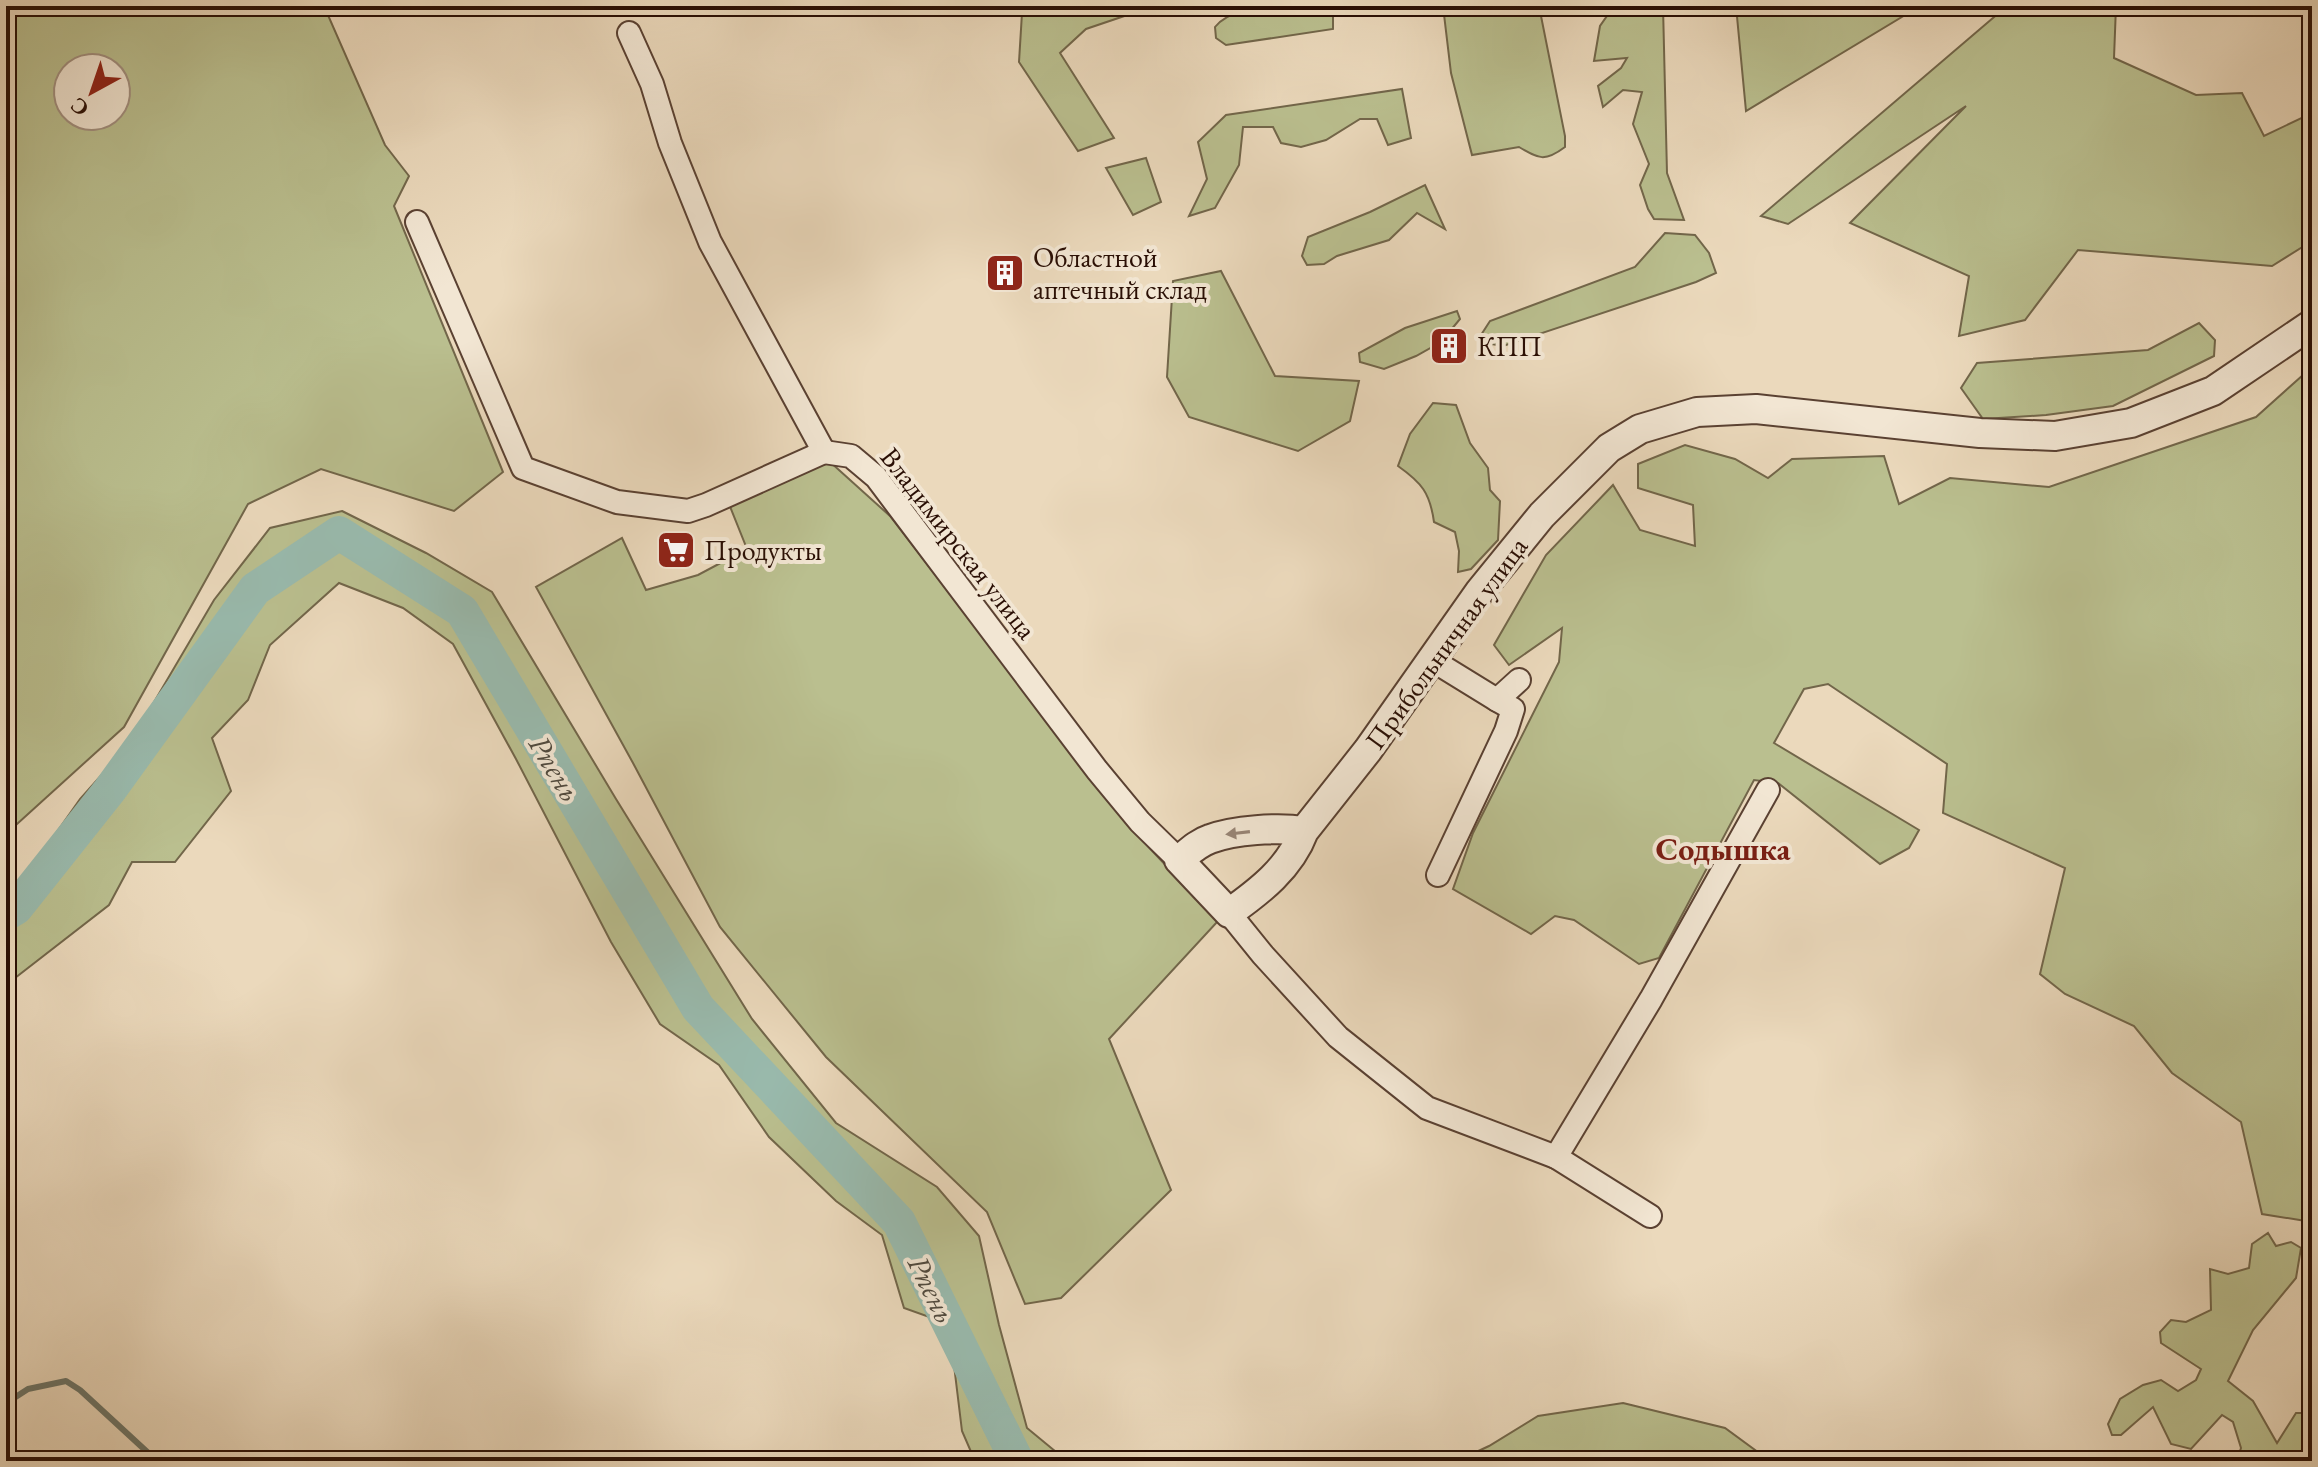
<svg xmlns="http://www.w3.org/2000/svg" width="2318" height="1467" font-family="'EB Garamond',serif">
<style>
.green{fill:#babf8f;stroke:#72664a;stroke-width:2;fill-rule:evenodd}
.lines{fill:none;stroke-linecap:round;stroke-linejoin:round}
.stream{stroke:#6c7569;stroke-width:6}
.river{stroke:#99baad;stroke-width:34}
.minor-casing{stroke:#5a4132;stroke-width:26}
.tertiary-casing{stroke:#5a4132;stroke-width:32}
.minor{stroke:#f2e6d3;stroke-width:22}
.tertiary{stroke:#f2e6d3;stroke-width:28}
.oneway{fill:#988576}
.labels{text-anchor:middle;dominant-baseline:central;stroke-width:8;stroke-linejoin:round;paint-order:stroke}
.poi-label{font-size:28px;fill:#290e04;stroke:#f2e6d3;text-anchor:start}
.street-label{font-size:28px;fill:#290e04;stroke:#f2e6d3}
.water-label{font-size:30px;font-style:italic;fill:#504a3f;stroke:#f2e6d3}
.quarter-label{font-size:32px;font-weight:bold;fill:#7a1f14;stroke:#f2e6d3}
</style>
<rect width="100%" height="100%" fill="#ebd9bc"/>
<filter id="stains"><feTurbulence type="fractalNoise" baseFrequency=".0025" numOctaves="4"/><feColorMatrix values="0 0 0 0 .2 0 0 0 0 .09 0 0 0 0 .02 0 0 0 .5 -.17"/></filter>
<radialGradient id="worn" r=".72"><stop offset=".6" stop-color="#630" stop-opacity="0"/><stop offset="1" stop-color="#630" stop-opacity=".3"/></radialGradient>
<g class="green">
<path d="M6,6H324L385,145L409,176L394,206L503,472L454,511L321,469L248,504L124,727L6,834ZM68,68H116V116H68Z"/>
<polygon points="1028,6 1154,6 1086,29 1060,53 1114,138 1078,151 1019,62 1022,13"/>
<path d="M1287,6H1329L1333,11V29L1226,45L1216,38L1215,27C1231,7 1264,8 1287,6Z"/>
<path d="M1443,6H1539L1565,136V147C1545,162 1539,159 1519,147L1472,155L1451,73Z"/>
<polygon points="1614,6 1663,6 1667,173 1684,220 1654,219 1648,209 1640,185 1649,164 1633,124 1642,92 1623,90 1603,107 1598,86 1621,68 1627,58 1594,61 1600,26"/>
<polygon points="1736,6 1920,6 1746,111"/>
<polygon points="2007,6 2116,6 2114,58 2196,95 2242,93 2264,136 2312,113 2312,241 2272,266 2078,250 2025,320 1959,336 1969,276 1850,223 1966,106 1788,224 1761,216"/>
<polygon points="1402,89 1411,138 1388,145 1377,119 1360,119 1326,140 1301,147 1281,143 1273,127 1243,127 1239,165 1215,208 1189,216 1207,179 1198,142 1226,115"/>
<polygon points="1146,158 1161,202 1133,215 1106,168"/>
<polygon points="1425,185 1445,229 1417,213 1389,240 1337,256 1324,264 1307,265 1302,256 1308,237 1370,212"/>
<polygon points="1665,233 1695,235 1709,253 1716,273 1696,282 1503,346 1486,343 1481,335 1490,321 1635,267"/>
<polygon points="1221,271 1275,376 1359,381 1350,421 1298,451 1189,417 1167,377 1173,281"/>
<polygon points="1457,311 1460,319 1441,342 1416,356 1384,369 1360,362 1359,353 1405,328"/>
<polygon points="2199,323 2215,340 2214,356 2113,406 2046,415 1983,419 1961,388 1977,363 2148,350"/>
<polygon points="2312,367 2312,1222 2262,1214 2241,1122 2172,1073 2134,1026 2065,994 2040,974 2065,868 1943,813 1947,764 1828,684 1804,689 1774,743 1919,830 1909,848 1880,864 1778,783 1754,780 1659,958 1639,964 1574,920 1555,916 1531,934 1453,889 1473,833 1559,662 1562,628 1509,665 1494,645 1546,555 1613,485 1640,530 1695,546 1693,505 1638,488 1638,464 1685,445 1735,459 1768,478 1792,459 1884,456 1899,504 1950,478 2049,487 2256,417"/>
<path d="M1433,403L1456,405L1470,443L1488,468L1490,490L1500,501L1498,540L1471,569L1458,572L1459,551L1455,532L1434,522C1430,493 1422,483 1398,466L1410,434Z"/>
<polygon points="829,461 890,516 1128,825 1218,921 1109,1039 1171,1190 1061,1298 1025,1304 987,1212 826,1057 720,927 633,763 536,587 622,538 646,590 698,575 747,549 729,504"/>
<polygon points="342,511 426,553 492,592 616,799 752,1019 836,1123 937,1187 979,1236 999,1325 1027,1428 1067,1461 975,1461 962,1431 949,1324 904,1308 882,1235 836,1201 769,1137 719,1065 660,1024 611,942 516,759 453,644 403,608 339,583 270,645 248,700 212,738 231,791 175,862 132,862 109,905 6,985 6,896 14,893 80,799 130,743 214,600 270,528"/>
<polygon points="2268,1233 2276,1246 2291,1242 2301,1248 2296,1278 2253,1330 2228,1381 2253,1401 2277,1443 2296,1413 2312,1413 2312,1461 2239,1461 2237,1460 2241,1448 2233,1422 2222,1415 2191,1449 2171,1444 2153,1407 2121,1435 2112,1435 2108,1424 2120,1399 2143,1385 2161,1380 2178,1391 2196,1380 2201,1369 2161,1343 2160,1332 2171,1320 2186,1322 2211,1310 2210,1269 2228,1274 2249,1268 2252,1244"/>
<polygon points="1623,1403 1725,1428 1770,1461 1457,1461 1489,1446 1538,1416"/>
</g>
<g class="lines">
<polyline class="stream" points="6,1399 11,1400 28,1389 66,1381 80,1390 157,1461"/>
<polyline class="river" points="6,914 16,908 109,791 255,589 339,533 462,611 698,1008 899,1222 1017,1461"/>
<g class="minor-casing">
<g id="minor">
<polyline points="629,33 652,84 670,143 710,242 824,452"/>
<polyline points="417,222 523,468 617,502 688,511 706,505 824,452"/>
<polyline points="824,452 851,456 876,477 1097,770 1140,822 1179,860"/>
<polyline points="1432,660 1497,700 1519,680"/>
<polyline points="1438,875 1506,731 1513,709 1497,700"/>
<polyline points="1229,913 1263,955 1338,1037 1427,1108 1556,1157 1650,1216"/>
<polyline points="1556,1157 1651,999 1768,790"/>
</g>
</g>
<g class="tertiary-casing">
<path id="tertiary" d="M1304,831C1278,827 1234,830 1210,839C1198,843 1189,852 1179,860L1229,913C1260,891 1290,868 1304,831L1368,750L1480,591L1542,515L1609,448L1640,429L1697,412L1756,409L1980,433L2055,436L2131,423L2213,391L2312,324"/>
</g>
<use href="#minor" class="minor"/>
<use href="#tertiary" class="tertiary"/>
</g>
<defs><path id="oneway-solid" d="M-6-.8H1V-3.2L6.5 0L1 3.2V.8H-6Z" transform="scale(2)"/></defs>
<use class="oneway" href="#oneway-solid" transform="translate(1238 833) rotate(173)"/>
<defs>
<g id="building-square" transform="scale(2)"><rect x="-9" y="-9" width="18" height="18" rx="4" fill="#8f2418" stroke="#f2e6d3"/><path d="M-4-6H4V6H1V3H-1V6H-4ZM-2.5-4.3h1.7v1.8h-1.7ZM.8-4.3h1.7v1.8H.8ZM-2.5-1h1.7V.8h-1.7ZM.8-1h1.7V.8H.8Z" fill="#fff"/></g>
<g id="supermarket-square" transform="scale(2)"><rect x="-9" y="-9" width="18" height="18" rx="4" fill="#8f2418" stroke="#f2e6d3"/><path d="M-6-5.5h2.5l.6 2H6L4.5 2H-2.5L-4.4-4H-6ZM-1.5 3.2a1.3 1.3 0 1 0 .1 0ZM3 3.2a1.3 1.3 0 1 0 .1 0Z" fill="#fff"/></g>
</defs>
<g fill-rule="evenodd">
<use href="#building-square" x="1005" y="273"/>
<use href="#building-square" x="1449" y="346"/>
<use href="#supermarket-square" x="676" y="550"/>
</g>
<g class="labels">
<g class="poi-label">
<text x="1033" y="257">Областной<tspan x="1033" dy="32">аптечный склад</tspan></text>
<text x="1477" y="346">КПП</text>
<text x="704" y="550">Продукты</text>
</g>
<g class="street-label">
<text transform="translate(959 543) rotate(52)">Владимирская улица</text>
<text transform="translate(1446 643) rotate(-54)">Прибольничная улица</text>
</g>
<g class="water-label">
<text transform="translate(555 768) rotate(59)">Рпень</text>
<text transform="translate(932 1289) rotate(64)">Рпень</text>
</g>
<g class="quarter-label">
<text x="1723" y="849">Содышка</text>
</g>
</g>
<rect width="2318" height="1467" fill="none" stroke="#ebd9bc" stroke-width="32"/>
<rect x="8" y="8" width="2302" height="1451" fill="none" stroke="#290e04" stroke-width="4"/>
<rect x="16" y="16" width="2286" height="1435" fill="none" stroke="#290e04" stroke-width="2"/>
<g transform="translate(92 92) rotate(220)"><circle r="38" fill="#f2e6d3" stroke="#a29080" stroke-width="2"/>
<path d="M0-6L14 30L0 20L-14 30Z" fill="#8f2418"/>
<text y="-12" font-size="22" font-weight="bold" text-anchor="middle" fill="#290e04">С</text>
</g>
<rect width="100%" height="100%" filter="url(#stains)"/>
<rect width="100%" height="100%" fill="url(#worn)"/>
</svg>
